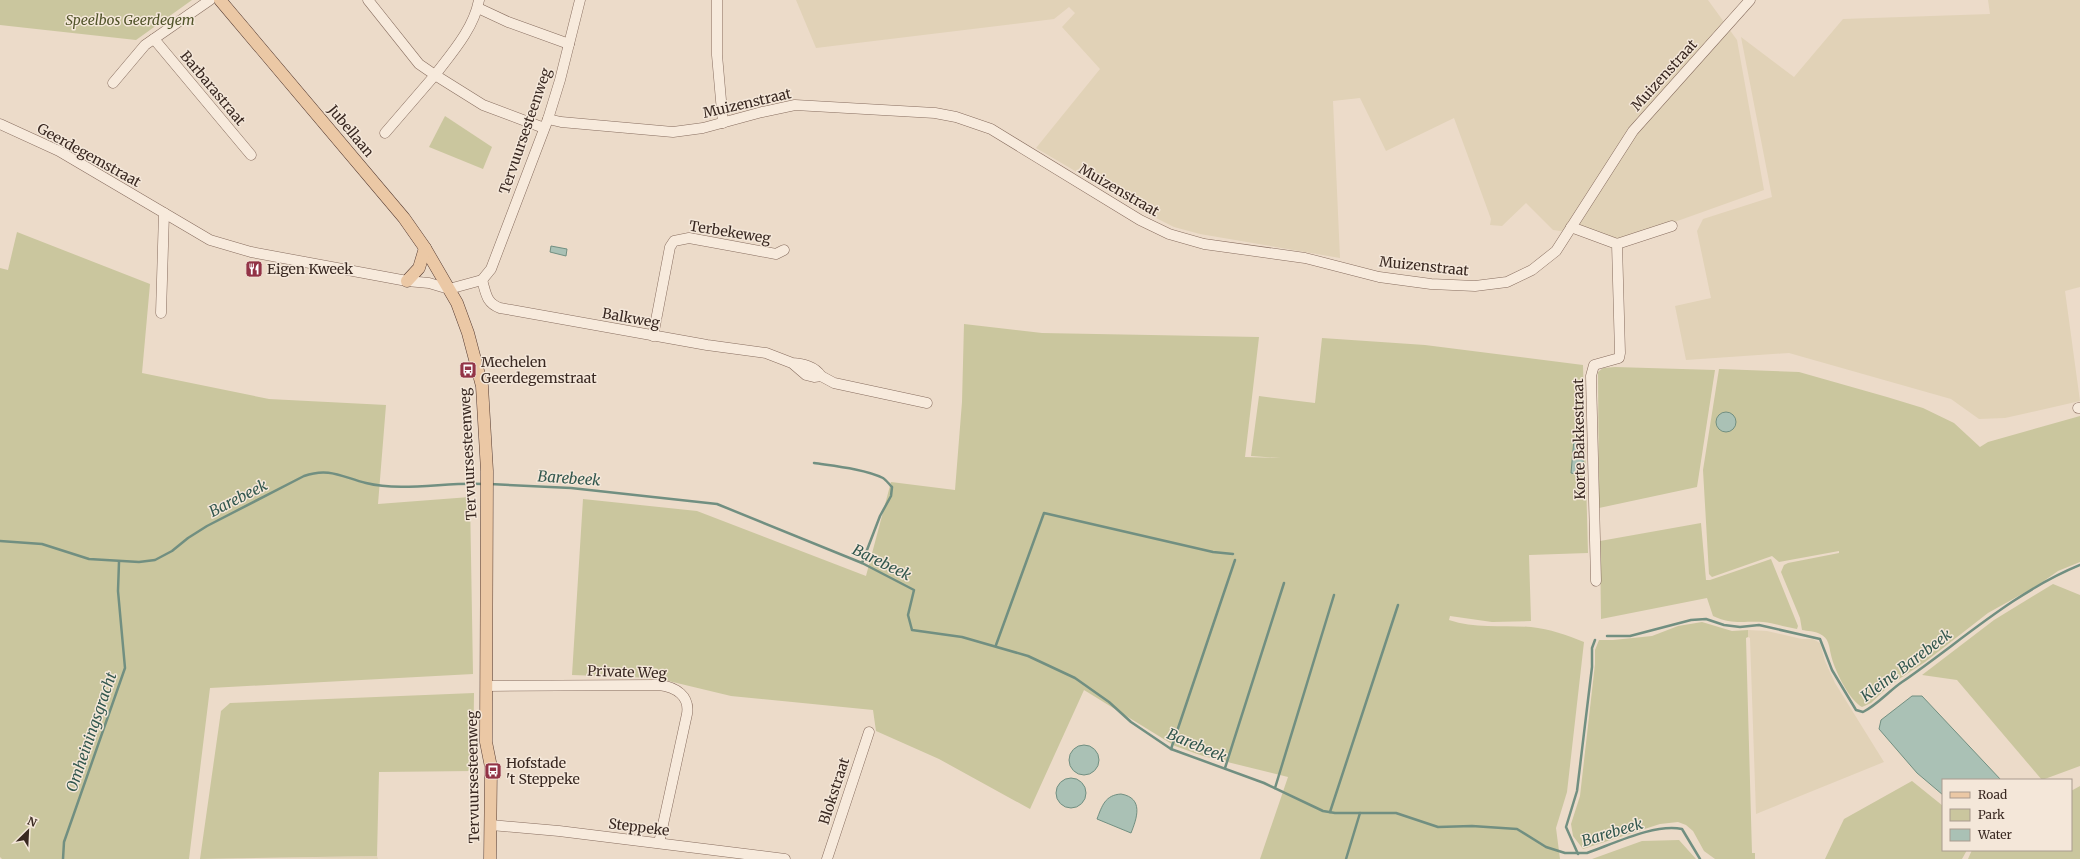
<svg xmlns="http://www.w3.org/2000/svg" width="2080" height="859" font-family="Merriweather,serif">
<style>
.farmland{fill:#e1d2b7}
.green{fill:#cac69e}
.water{fill:#aac1b5;stroke:#718f81}
.lines{fill:none;stroke-linecap:round;stroke-linejoin:round}
.stream{stroke:#718f81;stroke-width:2.5}
.minor-casing{stroke:#876d5f;stroke-width:11}
.major-casing{stroke:#563c33;stroke-width:13}
.minor{stroke:#f7eadc;stroke-width:10}
.major{stroke:#ebc8a5;stroke-width:12}
.labels{text-anchor:middle;dominant-baseline:central;stroke-width:3;stroke-linejoin:round;paint-order:stroke}
.park-label{font-size:14px;font-style:italic;fill:#51542a;stroke:#f4e7d9}
.street-label{font-size:14px;fill:#392821;stroke:#f4e7d9}
.poi-label{font-size:14px;fill:#392821;stroke:#f4e7d9;text-anchor:start}
.water-label{font-size:15px;font-style:italic;fill:#32574e;stroke:#f4e7d9}
</style>
<rect width="100%" height="100%" fill="#ecdbc9"/>
<g class="farmland">
<polygon points="796,0 1708,0 1737,40 1764,190 1669,224 1617,239 1553,230 1526,203 1502,226 1490,225 1491,219 1454,118 1386,151 1360,98 1333,101 1340,258 1200,234 1174,227 1150,215 1036,148 1100,69 1062,27 1075,13 1069,7 1054,19 816,48"/>
<polygon points="1988,0 2080,0 2080,287 2065,291 2080,401 2005,418 1979,419 1951,399 1789,353 1686,360 1675,306 1711,298 1697,231 1703,219 1772,197 1741,37 1794,77 1843,19 1990,14"/>
<polygon points="1748,630 1767,631 1802,639 1813,639 1820,643 1825,661 1835,683 1884,762 1756,814 1750,638 1748,637"/>
<polygon points="377,856 378,859 281,858"/>
</g>
<g class="green">
<polygon points="0,0 192,0 136,40 0,25"/>
<polygon points="445,116 492,147 483,169 429,147"/>
<polygon points="17,232 150,284 142,373 269,399 386,405 378,504 470,497 473,674 210,688 189,859 2,859 0,857 0,268 8,270"/>
<path d="M964,324L1042,333L1259,337L1245,457L1281,458L1251,456L1259,396L1315,403L1322,338L1425,345L1583,365L1588,553L1529,555L1531,621L1492,622L1450,616L1449,620C1476,629 1504,625 1531,627C1550,629 1567,635 1584,642L1567,792L1556,828L1560,859H1260L1288,777L1203,756L1175,746L1084,690L1030,809L939,759L876,731L873,710L731,696L656,678L572,675L583,499L697,511L866,576L891,482L955,490L962,402Z"/>
<polygon points="1615,367 1715,370 1697,487 1599,508 1598,372 1603,368"/>
<path d="M1719,369L1799,372L1887,397L1923,408L1954,423L1980,447L1988,442L2080,416V562L2058,571L2038,585L1988,613L1925,662L1890,685L1871,703L1862,707C1849,700 1834,669 1831,655C1829,646 1829,638 1820,634C1815,631 1807,631 1802,630L1800,618L1781,572L1784,565L1788,563L1839,553V551L1779,562L1772,556L1712,577L1709,574L1703,470Z"/>
<path d="M1701,523L1706,580H1710L1771,559L1798,626L1797,629C1785,627 1774,623 1763,622C1742,621 1733,625 1713,616L1707,598L1601,619L1600,541Z"/>
<polygon points="2053,584 2080,595 2080,766 2042,780 1957,680 1922,675 1994,620"/>
<polygon points="1702,622 1732,631 1748,630 1748,637 1746,638 1752,853 1755,853 1755,859 1715,859 1704,851 1693,831 1686,825 1678,822 1660,824 1583,849 1573,836 1571,824 1580,796 1595,664 1595,650 1599,640 1613,640 1652,636 1678,626"/>
<polygon points="474,693 473,771 379,772 377,856 200,859 221,711 230,703"/>
<polygon points="1912,781 1943,806 1943,850 1967,850 1962,859 1825,859 1844,819"/>
<polygon points="2080,786 2080,859 1968,859 1972,850 2071,850 2071,791"/>
<polygon points="1679,840 1696,859 1581,859 1592,859 1642,841"/>
</g>
<g class="water">
<polygon points="551,246 567,249 566,256 550,252"/>
<circle cx="1726" cy="422" r="10"/>
<polygon points="1574,439 1582,441 1584,473 1580,475 1571,473"/>
<polygon points="1912,696 1922,696 2001,780 1943,780 1943,795 1917,773 1879,729 1881,720"/>
<circle cx="1084" cy="760" r="15"/>
<circle cx="1071" cy="793" r="15"/>
<path d="M1121,794C1144,798 1137,818 1131,833L1097,819C1102,806 1105,795 1121,794Z"/>
</g>
<g class="lines">
<g class="stream">
<path d="M814,463C834,466 865,469 883,478C886,480 889,484 892,487L891,496L880,516L862,563"/>
<path d="M490,484L571,488L717,504L862,563L914,590L908,615L912,630L962,637L1028,656L1075,678L1109,702L1131,722L1171,749L1264,783L1323,811L1335,813H1396L1438,827L1472,826L1517,829L1546,847L1565,853H1587C1613,844 1655,823 1682,829L1700,859"/>
<path d="M0,541L42,544L89,559L139,562L155,560L172,551L188,538L207,526L304,476C329,467 342,477 366,483C402,492 446,482 483,484"/>
<path d="M1607,636H1630L1691,620L1706,619L1724,625L1740,627L1759,625L1820,639L1832,670L1856,710L1863,712C1877,705 1889,691 1902,682C1960,642 2014,592 2080,565"/>
<polyline points="996,645 1044,513 1213,552 1233,554"/>
<polyline points="1171,749 1235,560"/>
<polyline points="1225,768 1284,583"/>
<polyline points="1275,788 1334,595"/>
<polyline points="1330,812 1398,605"/>
<polyline points="1578,854 1566,827 1577,791 1592,667 1592,648 1595,640"/>
<polyline points="63,859 64,842 125,668 118,591 119,562"/>
<polyline points="1346,859 1360,813"/>
</g>
<g class="minor-casing">
<g id="minor">
<polyline points="368,0 419,64 435,75 385,133"/>
<path d="M479,0C474,28 452,53 435,75L483,105L544,128"/>
<polyline points="717,0 717,55 723,123"/>
<polyline points="478,8 508,22 569,44"/>
<polyline points="154,39 251,155"/>
<polyline points="113,83 145,45 210,0"/>
<polyline points="548,119 561,122 673,132 703,128 762,112 795,105 935,113 956,117 991,129 1140,220 1169,234 1204,244 1305,258 1379,277 1431,284 1475,286 1507,282 1532,270 1556,251 1633,131 1750,0"/>
<polyline points="0,124 59,151 210,240 251,252 407,281 429,283 449,289 482,280 491,269 548,119 560,80 580,0"/>
<polyline points="1571,227 1617,244 1620,353 1619,358 1594,365 1591,376 1596,581"/>
<polyline points="1617,244 1672,226"/>
<path d="M482,280C486,293 486,303 500,308L707,345L766,353L792,363L806,375L814,377L821,376C815,366 803,364 792,363"/>
<polyline points="161,313 164,213"/>
<polyline points="653,336 670,247 674,241 689,238 776,254 784,250"/>
<polyline points="821,376 834,383 927,403"/>
<polyline points="2078,408 2080,408"/>
<path d="M486,686L659,685C676,687 690,696 687,714L659,843"/>
<polyline points="491,825 559,831 785,859"/>
<polyline points="827,859 869,732"/>
</g>
</g>
<g class="major-casing">
<g id="major">
<polyline points="220,0 404,218 425,248 457,303 468,333 482,386 487,471 486,742 491,767 490,859"/>
<polyline points="407,281 419,268 425,248"/>
</g>
</g>
<use href="#minor" class="minor"/>
<use href="#major" class="major"/>
</g>
<defs>
<g id="restaurant-square" transform="scale(0.9)"><rect x="-9" y="-9" width="18" height="18" rx="4" fill="#923346" stroke="#f4e7d9"/><path d="M-5-6h1v4h1v-4h1v4h1v-4h1v5L-1.5 .5V6h-2V.5L-5-1ZM5-6V6H3V1.5H1.5Q1.5-4 5-6Z" fill="#fff"/></g>
<g id="bus-square" transform="scale(0.9)"><rect x="-9" y="-9" width="18" height="18" rx="4" fill="#923346" stroke="#f4e7d9"/><path d="M-5-6H5V4H4V6H2V4H-2V6H-4V4H-5ZM-3.5-4V0h7V-4ZM-3.5 1.2v1.5H-2V1.2ZM2 1.2v1.5H3.5V1.2Z" fill="#fff"/></g>
</defs>
<g fill-rule="evenodd">
<use href="#restaurant-square" x="254" y="269"/>
<use href="#bus-square" x="468" y="370"/>
<use href="#bus-square" x="493" y="771"/>
</g>
<g class="labels">
<g class="park-label">
<text x="130" y="20">Speelbos Geerdegem</text>
</g>
<g class="street-label">
<text transform="translate(1664 75) rotate(-48)">Muizenstraat</text>
<text transform="translate(213 88) rotate(50)">Barbarastraat</text>
<text transform="translate(747 103) rotate(-13)">Muizenstraat</text>
<text transform="translate(351 131) rotate(50)">Jubellaan</text>
<text transform="translate(525 131) rotate(-71)">Tervuursesteenweg</text>
<text transform="translate(89 155) rotate(29)">Geerdegemstraat</text>
<text transform="translate(1119 190) rotate(30)">Muizenstraat</text>
<text transform="translate(730 232) rotate(9)">Terbekeweg</text>
<text transform="translate(1424 266) rotate(6)">Muizenstraat</text>
<text transform="translate(631 318) rotate(10)">Balkweg</text>
<text transform="translate(1579 439) rotate(-91)">Korte Bakkestraat</text>
<text transform="translate(468 454) rotate(-93)">Tervuursesteenweg</text>
<text transform="translate(627 672) rotate(2)">Private Weg</text>
<text transform="translate(473 777) rotate(-91)">Tervuursesteenweg</text>
<text transform="translate(834 791) rotate(-72)">Blokstraat</text>
<text transform="translate(639 827) rotate(7)">Steppeke</text>
</g>
<g class="poi-label">
<text x="267" y="269">Eigen Kweek</text>
<text x="481" y="362">Mechelen<tspan x="481" dy="16">Geerdegemstraat</tspan></text>
<text x="506" y="763">Hofstade<tspan x="506" dy="16">'t Steppeke</tspan></text>
</g>
<g class="water-label">
<text transform="translate(569 478) rotate(4)">Barebeek</text>
<text transform="translate(238 498) rotate(-27)">Barebeek</text>
<text transform="translate(882 562) rotate(26)">Barebeek</text>
<text transform="translate(1906 665) rotate(-37)">Kleine Barebeek</text>
<text transform="translate(91 732) rotate(-71)">Omheiningsgracht</text>
<text transform="translate(1197 745) rotate(23)">Barebeek</text>
<text transform="translate(1612 832) rotate(-17)">Barebeek</text>
</g>
</g>
<rect x="1942" y="779" width="130" height="72" fill="#f4e7d9" stroke="#a99b8f"/>
<rect x="1950" y="792" width="20" height="6" fill="#ebc8a5" stroke="#a99b8f"/>
<text x="1978" y="799" font-size="12" fill="#392821">Road</text>
<rect x="1950" y="809" width="20" height="12" fill="#cac69e" stroke="#a99b8f"/>
<text x="1978" y="819" font-size="12" fill="#392821">Park</text>
<rect x="1950" y="829" width="20" height="12" fill="#aac1b5" stroke="#a99b8f"/>
<text x="1978" y="839" font-size="12" fill="#392821">Water</text>
<g transform="translate(28 831) rotate(24)" stroke="#f4e7d9" stroke-width="3" paint-order="stroke">
<path d="M0-3L7 15L0 10L-7 15Z" fill="#392821"/>
<text y="-6" font-size="11" font-weight="bold" text-anchor="middle" fill="#392821">N</text>
</g>
</svg>
